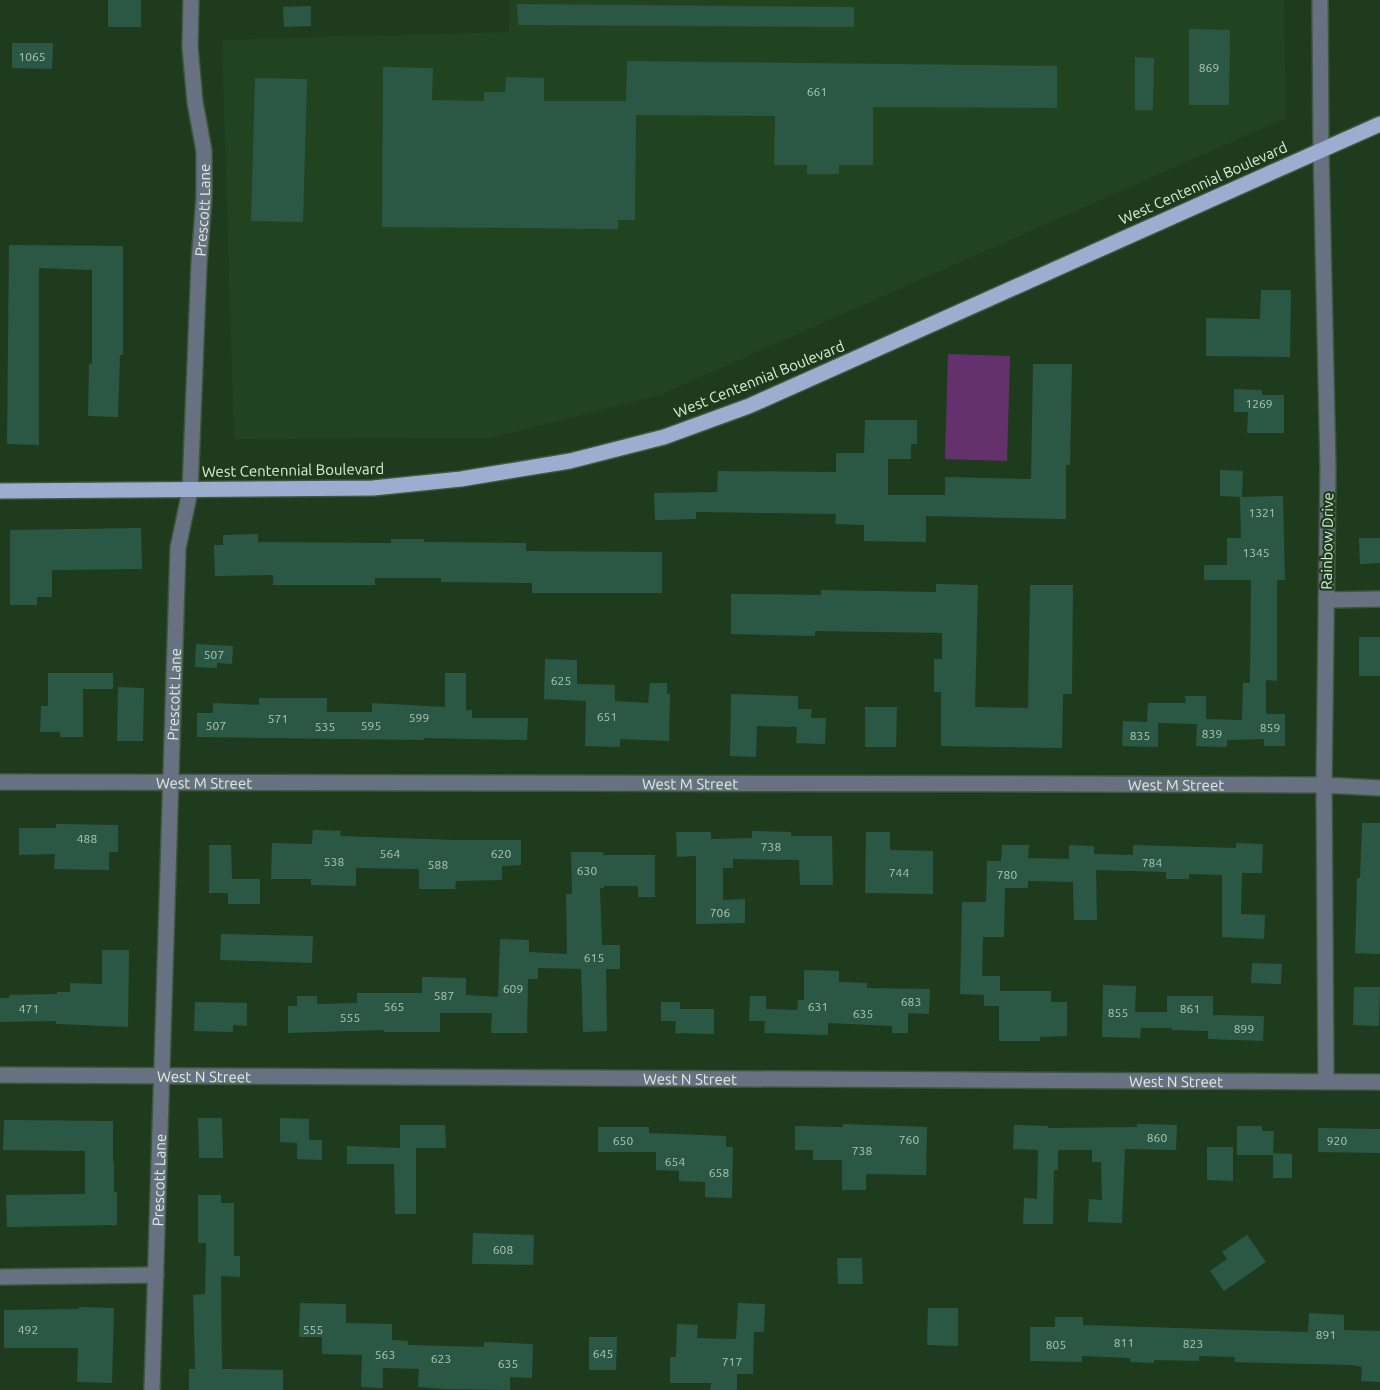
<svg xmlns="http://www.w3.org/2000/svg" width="1380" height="1390" font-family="Ubuntu,sans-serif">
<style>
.built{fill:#224320}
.green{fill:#65316c}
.building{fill:#2b5844}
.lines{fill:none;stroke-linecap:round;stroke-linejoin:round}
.minor-casing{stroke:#3d573c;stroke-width:18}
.major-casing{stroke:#3d573c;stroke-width:18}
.minor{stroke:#687181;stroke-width:15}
.major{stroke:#9caecf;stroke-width:15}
.labels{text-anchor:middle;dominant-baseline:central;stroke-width:4.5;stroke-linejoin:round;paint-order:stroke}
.number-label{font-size:12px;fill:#b0c8b4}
.street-label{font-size:15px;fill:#dcedda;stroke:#1f3b1e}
</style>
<rect width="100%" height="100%" fill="#1f3b1e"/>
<polygon class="built" points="510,0 1284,0 1286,118 660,395 490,438 234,439 222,40 509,32"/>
<polygon class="green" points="948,354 1010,356 1007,461 945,459"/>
<g class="building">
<rect x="108" y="0" width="33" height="27"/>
<polygon points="517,4 854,7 854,27 518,25"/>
<polygon points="311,6 311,26 284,27 283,7"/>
<polygon points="1189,29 1230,30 1229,105 1189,105"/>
<polygon points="12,43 53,43 52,69 12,68"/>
<polygon points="1135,57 1154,58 1153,110 1135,110"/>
<polygon points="627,61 1057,66 1057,108 873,107 873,165 839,165 839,174 807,174 807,165 774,165 775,116 636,115 635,220 618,220 618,229 382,227 383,67 433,68 432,100 484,101 484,92 505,92 506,77 544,78 544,101 626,101"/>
<polygon points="255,78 307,79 303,222 251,221"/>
<polygon points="9,245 123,246 123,355 120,355 118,417 88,416 89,364 92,364 92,270 39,268 39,445 7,444"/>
<polygon points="1261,290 1291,290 1290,357 1206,356 1206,318 1260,319"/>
<polygon points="1033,364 1072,364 1070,465 1066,465 1066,519 926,516 926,542 864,541 864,525 835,524 836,514 696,512 696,519 655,520 654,493 717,492 718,471 836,472 836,453 864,453 865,420 917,420 917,444 911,444 911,459 888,459 888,495 945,495 945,477 1031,479"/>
<polygon points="1234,389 1262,390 1262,395 1284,395 1284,433 1247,433 1248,412 1234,412"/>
<polygon points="1220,470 1243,471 1242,497 1283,496 1285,580 1277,580 1277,681 1266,680 1266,714 1285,714 1285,746 1264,746 1264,739 1227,740 1227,747 1196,746 1197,724 1158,723 1158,747 1122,746 1123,721 1147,722 1148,703 1186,703 1185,696 1206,696 1206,719 1242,720 1243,683 1250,683 1251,580 1204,580 1204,565 1227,565 1227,538 1241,538 1240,497 1220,496"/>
<polygon points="141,528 142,569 52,570 52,597 37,597 37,605 10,605 10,530"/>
<polygon points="258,534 258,542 391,543 391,539 424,539 424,542 526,543 526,551 662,552 662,593 532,593 532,583 441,582 441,578 375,578 375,585 273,585 273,575 215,576 214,545 223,545 223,535"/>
<polygon points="1359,538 1380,538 1380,563 1360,564"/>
<polygon points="936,584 978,585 975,707 1028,708 1030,585 1073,585 1072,694 1063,694 1062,748 941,746 941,692 934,692 934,659 942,659 942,633 815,631 815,636 731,634 731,594 821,595 821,590 936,592"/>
<rect x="1359" y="637" width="21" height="39"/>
<polygon points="196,644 233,646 232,664 217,663 217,668 195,667"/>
<polygon points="545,659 577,660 577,684 615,685 615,701 648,703 650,683 667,683 667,694 670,694 669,741 620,739 620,747 585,746 586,701 544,699"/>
<polygon points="48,673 113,673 113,689 83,689 83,737 60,737 60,732 40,732 41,706 48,706"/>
<polygon points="445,673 466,673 466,710 472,710 472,718 528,718 527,740 424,738 424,740 197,737 197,713 213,713 213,703 259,705 259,698 327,698 327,712 372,712 372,703 445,707"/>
<polygon points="118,687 144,688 143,741 117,741"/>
<polygon points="731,694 798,696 798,709 812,709 811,718 826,718 825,744 796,743 797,727 757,726 756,757 730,756"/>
<polygon points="865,707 897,707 896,747 865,747"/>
<polygon points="1362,823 1380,823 1380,954 1355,953 1357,878 1360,878"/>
<polygon points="56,824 118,825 118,852 109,852 109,870 54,869 55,854 19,855 19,828 56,828"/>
<polygon points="313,830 341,831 340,836 456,840 521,840 521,865 502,866 502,880 456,881 455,889 419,889 419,869 356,868 356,886 311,885 311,879 271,879 272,843 312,844"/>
<polygon points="752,831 791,832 791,836 832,836 833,885 800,885 799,860 733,859 733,868 723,868 723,900 745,899 745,923 696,924 696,856 677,857 676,832 711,832 711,839 752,838"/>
<polygon points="866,832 890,832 890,850 933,851 933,894 865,893"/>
<polygon points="1236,843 1263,844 1262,873 1242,873 1241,914 1265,915 1264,939 1222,937 1222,875 1189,874 1189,879 1166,879 1166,872 1096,870 1097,920 1074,920 1073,882 1028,881 1028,888 1005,888 1004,937 983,937 982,976 1000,976 1000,991 1051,991 1051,1002 1067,1002 1067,1036 1040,1037 1040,1041 999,1041 999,1006 984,1006 984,995 960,994 962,902 986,902 987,861 1001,861 1002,845 1029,845 1028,858 1069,859 1069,845 1094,846 1094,854 1133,855 1133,845 1236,848"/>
<polygon points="209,845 231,845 232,879 260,879 260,904 228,904 228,893 209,893"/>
<polygon points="571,852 603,852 603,855 655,855 655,897 638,897 638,886 604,886 604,888 600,888 602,945 620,945 620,969 606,969 607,1031 583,1032 581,969 538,968 538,979 528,979 527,1033 491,1033 492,1013 440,1013 440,1032 384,1032 384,1030 288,1033 288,1006 297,1006 297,996 317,996 317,1004 357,1003 357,993 422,993 422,977 466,978 466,995 498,997 500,939 529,940 529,952 567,954 566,894 572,894"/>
<polygon points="221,934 313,936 312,963 220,960"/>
<polygon points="102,950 129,950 128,1027 56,1024 56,1021 0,1022 0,998 9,998 9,995 57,994 57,992 70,992 70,983 102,984"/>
<polygon points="1252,963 1282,964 1281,984 1251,983"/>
<polygon points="804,970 839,971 839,982 867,983 867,988 930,989 929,1014 908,1013 908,1033 892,1033 892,1026 828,1023 828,1035 764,1033 765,1021 749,1021 750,996 766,996 766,1009 797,1010 798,1000 804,1000"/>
<polygon points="1103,985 1136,986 1135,1012 1167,1012 1167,996 1213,996 1213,1015 1264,1016 1263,1041 1208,1039 1208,1031 1172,1030 1172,1028 1141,1028 1140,1038 1102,1037"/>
<polygon points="1354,987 1380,987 1379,1026 1353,1025"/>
<polygon points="195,1002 247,1003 247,1026 233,1025 233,1032 194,1031"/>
<polygon points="661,1002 680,1002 680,1009 714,1009 714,1034 675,1033 676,1021 661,1021"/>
<polygon points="198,1118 222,1118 223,1158 199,1158"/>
<polygon points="280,1118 309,1119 309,1140 322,1140 322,1160 297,1159 297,1143 280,1142"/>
<polygon points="4,1120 113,1121 113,1163 114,1163 114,1192 117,1192 117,1225 7,1227 6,1195 85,1194 85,1151 3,1150"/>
<polygon points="843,1124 927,1127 926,1175 866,1174 866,1190 842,1190 842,1160 813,1160 813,1150 795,1150 795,1126 843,1127"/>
<polygon points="1137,1124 1177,1125 1176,1150 1125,1149 1122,1223 1088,1222 1089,1199 1102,1200 1101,1162 1092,1162 1092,1150 1058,1150 1058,1170 1054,1170 1053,1224 1023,1224 1024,1198 1037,1199 1038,1150 1013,1149 1014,1125 1048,1126 1048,1128 1137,1127"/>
<polygon points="400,1125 445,1125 446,1148 416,1148 416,1214 395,1214 394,1164 347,1164 347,1146 400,1148"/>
<polygon points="1237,1126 1262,1126 1262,1131 1274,1131 1273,1155 1237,1155"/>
<polygon points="598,1127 649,1127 649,1133 726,1136 726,1147 733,1147 732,1198 705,1197 705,1182 679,1181 679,1171 656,1170 656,1152 598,1152"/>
<polygon points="1318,1128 1380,1129 1380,1153 1318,1152"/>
<polygon points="1207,1147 1233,1147 1233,1181 1207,1180"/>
<polygon points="1273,1153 1292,1154 1292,1178 1273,1178"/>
<polygon points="198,1195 221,1195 221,1203 234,1203 234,1256 240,1256 240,1277 221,1276 222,1369 283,1370 283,1390 189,1390 189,1369 195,1369 193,1295 205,1294 206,1243 198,1243"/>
<polygon points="473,1233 534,1235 533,1265 472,1264"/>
<polygon points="1247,1235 1266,1262 1224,1291 1210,1271 1227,1259 1222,1252"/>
<polygon points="837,1258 862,1258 863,1284 838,1284"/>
<polygon points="300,1303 346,1304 346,1323 392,1324 392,1340 408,1341 408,1345 484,1347 484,1342 533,1344 532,1378 510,1377 510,1390 445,1389 418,1387 419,1369 383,1368 383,1388 361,1387 362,1355 322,1354 322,1337 299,1337"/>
<polygon points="738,1303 765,1304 764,1332 754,1332 753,1374 737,1374 737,1390 710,1390 711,1383 670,1383 670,1357 676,1357 677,1324 698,1325 697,1338 736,1339"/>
<polygon points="79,1307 114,1308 112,1383 77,1382 78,1348 4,1348 4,1310 79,1309"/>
<polygon points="928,1308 958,1308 958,1346 927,1345"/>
<polygon points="1309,1313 1344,1315 1344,1330 1380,1331 1380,1382 1361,1381 1362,1367 1353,1365 1234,1362 1235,1357 1199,1356 1199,1361 1154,1360 1154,1363 1130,1362 1130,1358 1082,1356 1082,1362 1030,1361 1030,1327 1055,1327 1055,1317 1083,1317 1083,1325 1308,1332"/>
<polygon points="589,1337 617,1337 616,1370 589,1370"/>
</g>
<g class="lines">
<g class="minor-casing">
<g id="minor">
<polyline points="1320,0 1321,149 1328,468 1324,785 1326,1081"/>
<polyline points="1326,600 1380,599"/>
<path id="s1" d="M0,782L1089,784L1324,785L1380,788"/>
<path id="s2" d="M0,1075L1380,1082"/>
<polyline points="0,1277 156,1275"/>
<path id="s3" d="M152,1390L178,548L190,491L199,263L204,197V151L195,102L190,47L191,0"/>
</g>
</g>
<g class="major-casing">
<polyline id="major" points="0,491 373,488 461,479 570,461 664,437 749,406 1380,124"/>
</g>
<use href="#minor" class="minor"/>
<use href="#major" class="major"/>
</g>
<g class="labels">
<g class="number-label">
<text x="32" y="56">1065</text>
<text x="1209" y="67">869</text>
<text x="817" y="91">661</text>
<text x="1259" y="403">1269</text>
<text x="1262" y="512">1321</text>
<text x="1256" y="552">1345</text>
<text x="214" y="654">507</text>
<text x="561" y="680">625</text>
<text x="607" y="716">651</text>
<text x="419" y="717">599</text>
<text x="278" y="718">571</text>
<text x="216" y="725">507</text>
<text x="371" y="725">595</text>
<text x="325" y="726">535</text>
<text x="1270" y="727">859</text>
<text x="1212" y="733">839</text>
<text x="1140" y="735">835</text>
<text x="87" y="838">488</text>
<text x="771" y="846">738</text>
<text x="390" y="853">564</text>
<text x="501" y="853">620</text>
<text x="334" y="861">538</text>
<text x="1152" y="862">784</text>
<text x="438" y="864">588</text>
<text x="587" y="870">630</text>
<text x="899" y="872">744</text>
<text x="1007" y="874">780</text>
<text x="720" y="912">706</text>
<text x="594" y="957">615</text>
<text x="513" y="988">609</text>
<text x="444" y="995">587</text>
<text x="911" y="1001">683</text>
<text x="394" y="1006">565</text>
<text x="818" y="1006">631</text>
<text x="29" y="1008">471</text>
<text x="1190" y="1008">861</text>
<text x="1118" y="1012">855</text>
<text x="863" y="1013">635</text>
<text x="350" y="1017">555</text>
<text x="1244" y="1028">899</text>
<text x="1157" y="1137">860</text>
<text x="909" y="1139">760</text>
<text x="623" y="1140">650</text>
<text x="1337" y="1140">920</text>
<text x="862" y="1150">738</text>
<text x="675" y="1161">654</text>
<text x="719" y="1172">658</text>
<text x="503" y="1249">608</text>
<text x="28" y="1329">492</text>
<text x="313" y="1329">555</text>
<text x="1326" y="1334">891</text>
<text x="1124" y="1342">811</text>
<text x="1193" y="1343">823</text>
<text x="1056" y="1344">805</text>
<text x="603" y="1353">645</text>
<text x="385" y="1354">563</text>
<text x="441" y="1358">623</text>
<text x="732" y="1361">717</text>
<text x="508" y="1363">635</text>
</g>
<g class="street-label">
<text transform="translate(1203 183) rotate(-24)">West Centennial Boulevard</text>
<text stroke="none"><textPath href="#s3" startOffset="1182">Prescott Lane</textPath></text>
<text transform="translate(759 379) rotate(-22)">West Centennial Boulevard</text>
<text transform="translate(293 470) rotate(-1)">West Centennial Boulevard</text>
<text transform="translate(1327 541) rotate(-89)">Rainbow Drive</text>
<text stroke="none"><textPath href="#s3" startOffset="696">Prescott Lane</textPath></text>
<text stroke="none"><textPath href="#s1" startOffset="204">West M Street</textPath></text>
<text stroke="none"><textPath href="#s1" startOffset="690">West M Street</textPath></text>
<text stroke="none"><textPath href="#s1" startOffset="1176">West M Street</textPath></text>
<text stroke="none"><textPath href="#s2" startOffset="204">West N Street</textPath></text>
<text stroke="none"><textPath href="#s2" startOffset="690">West N Street</textPath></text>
<text stroke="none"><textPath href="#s2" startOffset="1176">West N Street</textPath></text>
<text stroke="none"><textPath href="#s3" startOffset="210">Prescott Lane</textPath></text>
</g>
</g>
</svg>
